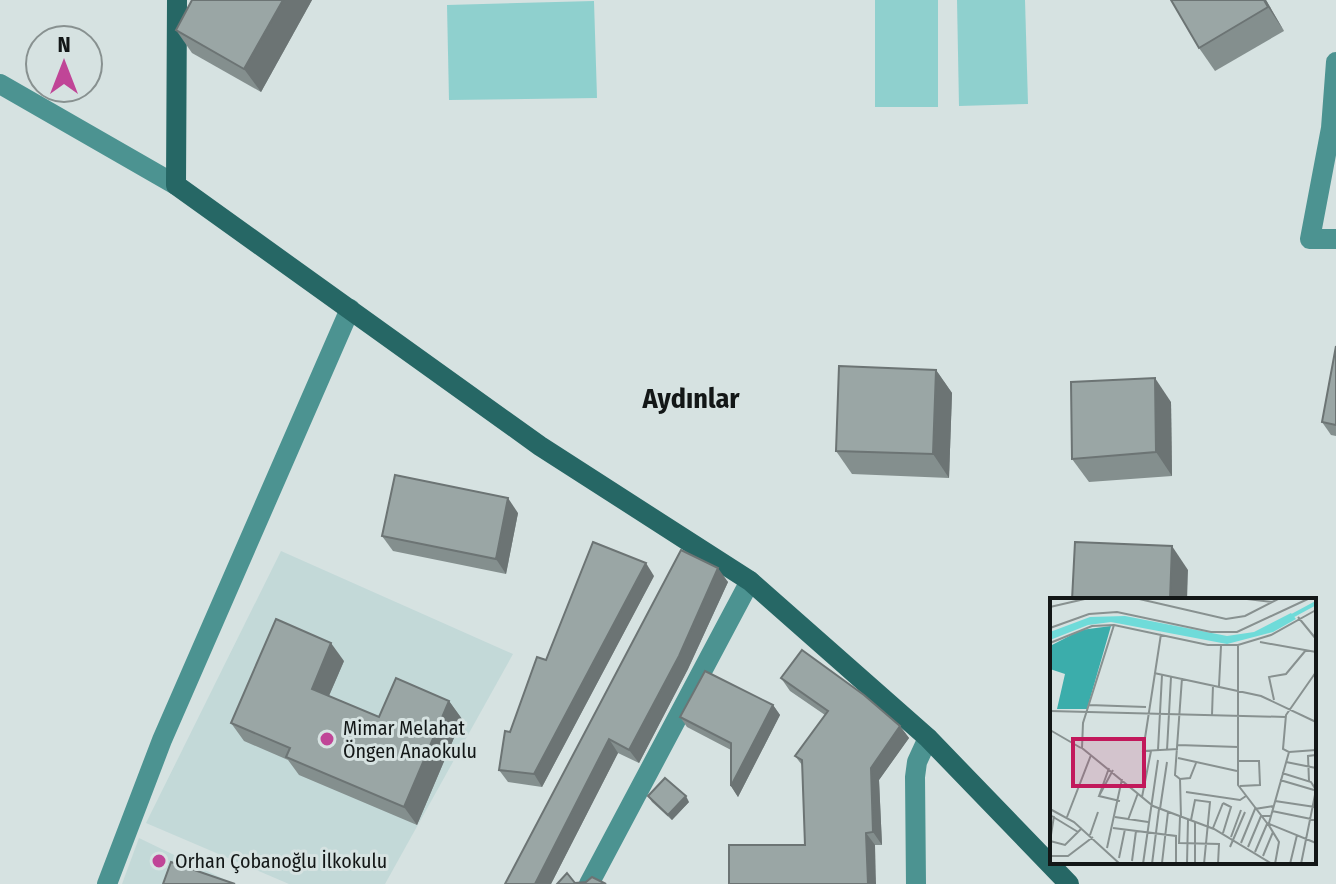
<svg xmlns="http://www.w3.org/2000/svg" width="1336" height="884" font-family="'Fira Sans Condensed',sans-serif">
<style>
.built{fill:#c3d9d8}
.green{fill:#8fd0ce}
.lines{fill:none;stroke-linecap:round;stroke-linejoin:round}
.street{stroke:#4c9391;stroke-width:20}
.secondary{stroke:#266765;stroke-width:20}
.wall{fill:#848f8e}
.shaded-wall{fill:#6c7474}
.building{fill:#9aa6a5;stroke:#6c7474;stroke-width:2}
.poi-dot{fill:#c04597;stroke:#d6e2e1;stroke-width:3}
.labels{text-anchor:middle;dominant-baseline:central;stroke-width:6;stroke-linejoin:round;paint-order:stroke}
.poi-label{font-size:20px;fill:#131717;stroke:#d6e2e1;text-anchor:start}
.district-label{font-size:28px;font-weight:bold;fill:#131717;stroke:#d6e2e1}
.inset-river{fill:none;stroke:#6fdbd9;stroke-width:4}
.inset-road{fill:none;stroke:#889190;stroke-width:2}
.view{fill:#c2185b;fill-opacity:0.15;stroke:#c2185b;stroke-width:4}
.inset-edge{fill:none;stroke:#131717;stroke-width:4}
</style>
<rect width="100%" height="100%" fill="#d6e2e1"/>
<g class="built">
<polygon points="281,551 513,654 385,884 289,884 146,823"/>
<polygon points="139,838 234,884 122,884"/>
</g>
<g class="green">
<rect x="875" y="0" width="63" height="107"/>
<polygon points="957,0 1025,0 1028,104 959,106"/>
<polygon points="594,1 597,98 449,100 447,5"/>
</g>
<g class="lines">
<g class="street">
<polyline points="1336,62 1331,128 1310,239 1336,239"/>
<polyline points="0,84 176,185"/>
<polyline points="107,884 162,740 350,309"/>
<polyline points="589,884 750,581"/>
<polyline points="916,884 915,777 917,762 928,738"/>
</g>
<polyline class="secondary" points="177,0 176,185 540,446 750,581 928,738 1069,884"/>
</g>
<g class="wall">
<polygon points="192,0 312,0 261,92 192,53 176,30"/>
<polygon points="1171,0 1266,0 1284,31 1215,71 1199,48"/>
<polygon points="1336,346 1336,436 1331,435 1322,422"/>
<polygon points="936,370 952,393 949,478 852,474 836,451"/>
<polygon points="1171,402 1172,476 1089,482 1072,459"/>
<polygon points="518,513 506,574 393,551 382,536"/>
<polygon points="681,550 728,582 688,669 639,763 618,753 551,884 505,884"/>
<polygon points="654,576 542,787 508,782 499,770 510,732 546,660"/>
<polygon points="344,661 329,696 379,717 449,701 462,719 417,825 299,775 288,760 244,741 231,723"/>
<polygon points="781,678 900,726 909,738 879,780 882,845 805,845 802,765 795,756 825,715 790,691"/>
<polygon points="773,705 780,715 738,797 731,786 731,750 687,727 680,717"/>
<polygon points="648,796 689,802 672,820 652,802"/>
</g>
<g class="shaded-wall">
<polygon points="283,0 312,0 261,92 244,69"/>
<polygon points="1264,0 1266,0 1284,31 1268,7"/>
<polygon points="936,370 952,393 949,478 933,454"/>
<polygon points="1155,378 1171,402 1172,476 1156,452"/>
<polygon points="508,498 518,513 506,574 496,559"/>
<polygon points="1172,546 1188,570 1187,600 1170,600"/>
<polygon points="646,563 654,576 542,787 534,774"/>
<polygon points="718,568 728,582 688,669 639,763 629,750"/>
<polygon points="331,643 344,661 324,707 312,689"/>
<polygon points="449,701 462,719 417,825 404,807"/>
<polygon points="773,705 780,715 738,797 731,786"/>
<polygon points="900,726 909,738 879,780 882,845 873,832 871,768"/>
<polygon points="609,739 618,753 551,884 535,884"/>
<polygon points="686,796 689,802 672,820 668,815"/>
<polygon points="866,833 875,845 876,884 868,884"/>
</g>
<g class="building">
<polygon points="192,0 283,0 244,69 176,30"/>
<polygon points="1171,0 1264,0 1268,7 1199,48"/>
<polygon points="1336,346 1336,425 1322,422"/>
<polygon points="839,366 936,370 933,454 836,451"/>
<polygon points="1155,378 1156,452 1072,459 1071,382"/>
<polygon points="395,475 508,498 496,559 382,536"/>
<polygon points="593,542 646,563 534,774 499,770 505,731 510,732 537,657 546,660"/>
<polygon points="1075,542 1172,546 1170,600 1072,600"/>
<polygon points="681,550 718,568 679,656 629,750 609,739 535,884 505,884"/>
<polygon points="276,619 331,643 312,689 379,717 396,678 449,701 404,807 286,757 290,748 231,723"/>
<polygon points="802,650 864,695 900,726 871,768 873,832 866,833 868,884 729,884 729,845 805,845 802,760 795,756 828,711 781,678"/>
<polygon points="705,671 773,705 731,786 731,743 680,717"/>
<polygon points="665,778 686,796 668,815 648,796"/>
<polygon points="171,862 235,884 163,884"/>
<polygon points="567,873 575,883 586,882 592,877 606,884 557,884"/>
</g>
<g class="poi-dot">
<circle cx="327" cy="739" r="8"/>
<circle cx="159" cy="861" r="8"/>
</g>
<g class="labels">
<g class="poi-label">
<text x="343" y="728">Mimar Melahat<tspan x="343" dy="23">Öngen Anaokulu</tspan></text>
<text x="175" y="861">Orhan Çobanoğlu İlkokulu</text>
</g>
<g class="district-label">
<text x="691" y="398">Aydınlar</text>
</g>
</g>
<g transform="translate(1050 598)">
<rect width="266" height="266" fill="#d6e2e1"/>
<path d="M61,28L37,111H7L15,76L0,71L2,47L31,32Z" fill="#3badab"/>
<path d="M241,15L246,21L223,34L177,46L61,24L38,27L0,42V34L40,19L75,18L177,38L204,34Z" fill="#6fdbd9"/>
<path class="inset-river" d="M240,19L266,5"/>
<path class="inset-road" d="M85,0L176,21L195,18L230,0M152,1L197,0M197,1L223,4M0,9L39,0M248,19L266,41M64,27L33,125L32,150L103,208L164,231L222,266M0,30L39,16L67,14L161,34H187L260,0M111,36L93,153L128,151M210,44L266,54M0,45L42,28L64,27L158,47H188L221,37L266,12M188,47V187L217,225L266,245M104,75L211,98L266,124M169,88L171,48M224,102L219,79L236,76L256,52M39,107L96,109M0,113L236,119M162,117L163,87M0,132L31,150M128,147L188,149M108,152L112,77M117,152L121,79M239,154L266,152M128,160L187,173M188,163H209L210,187L190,188M236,164L266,170M63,172L49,198L70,203M232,175L261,184L266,192L251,266M130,181L140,180L146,165M230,182L264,192M259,183L258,158L266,157M136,194L190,202L196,198M49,198L59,170M92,199L101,153M225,203L265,209M173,205L181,209L173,235M0,211L24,224L70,266M110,211L117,164M222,213L266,222M0,217L28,234M17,219L41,157M65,219L98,224M131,219L130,181L125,177L132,80M78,222L88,195M141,222L145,202L160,204L154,266M145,224V266M219,225L239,154L233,151L236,117L266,74M218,226L229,244L225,266M63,230L126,238V266M163,230L173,205M40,237L48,214M181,239L191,212M0,243L15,247L32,230M0,243L4,218M129,245L169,246L168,266M191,245L205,211L224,208M129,246L130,219M180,249L195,214M198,249L211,218H221M57,250L72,181M205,254L217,226M0,258H18L43,239M213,258L223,234M69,260L75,231M82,263L86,233M112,265L118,214M45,266H117M93,266L108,162M102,266L109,211M137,266L138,221M240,266L247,237"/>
<path class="view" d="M23,141H94V188H23Z"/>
<rect width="266" height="266" class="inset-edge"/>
</g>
<g transform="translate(64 64)"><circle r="38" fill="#d6e2e1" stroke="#889190" stroke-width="2"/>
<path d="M0-6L14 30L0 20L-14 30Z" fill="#c04597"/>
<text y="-12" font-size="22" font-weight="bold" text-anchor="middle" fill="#131717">N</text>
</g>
</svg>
